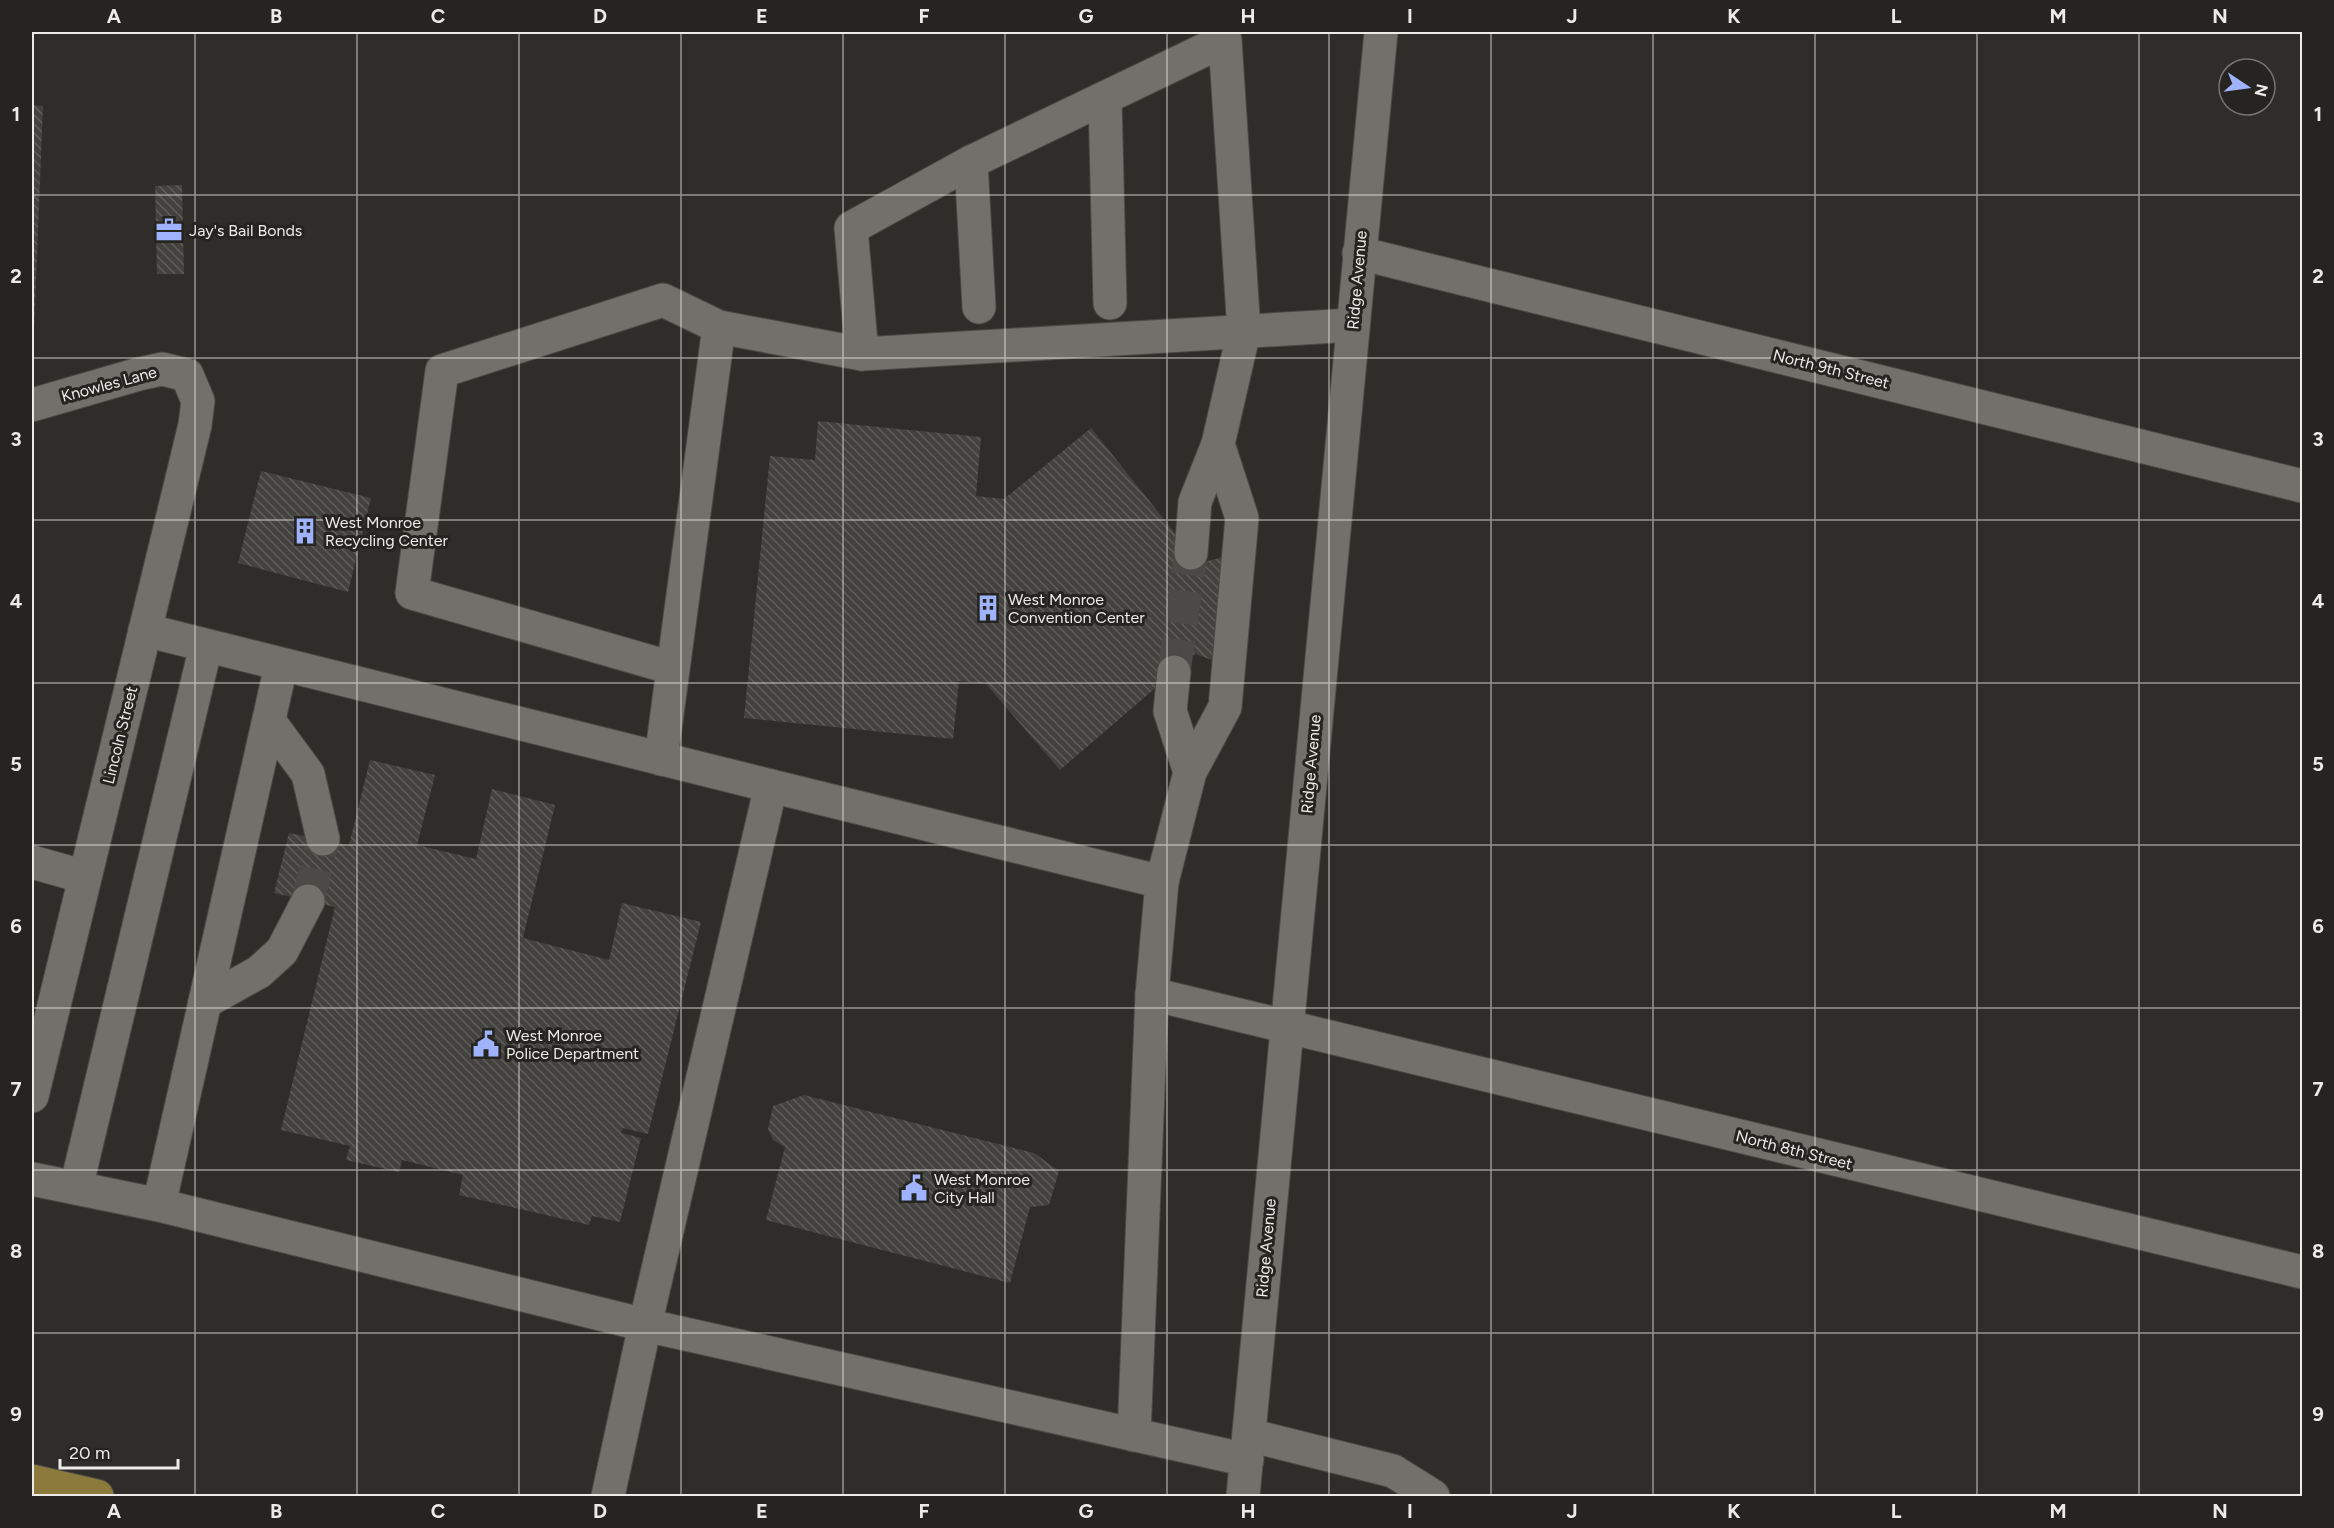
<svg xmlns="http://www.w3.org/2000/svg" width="2334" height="1528" font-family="Figtree,sans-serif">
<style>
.building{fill:url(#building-back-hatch)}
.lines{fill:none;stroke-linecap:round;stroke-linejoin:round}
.minor-tunnel{stroke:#4b4a46;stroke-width:33;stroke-dasharray:33 16;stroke-linecap:butt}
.minor-casing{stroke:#4a4945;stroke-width:35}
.major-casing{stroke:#4a4945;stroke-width:35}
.minor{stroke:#71706b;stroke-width:33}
.major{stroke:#8b7a3c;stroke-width:33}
.grid{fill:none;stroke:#ecebe8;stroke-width:1.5;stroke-opacity:0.55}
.labels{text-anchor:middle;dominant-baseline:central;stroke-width:6;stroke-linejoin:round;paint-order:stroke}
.poi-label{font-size:16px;fill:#ecebe8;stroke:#252420;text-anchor:start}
.street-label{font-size:16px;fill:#ecebe8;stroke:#252420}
.neatline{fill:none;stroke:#ecebe8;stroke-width:2}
.grid-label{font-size:20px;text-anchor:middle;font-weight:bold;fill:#ecebe8}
</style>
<defs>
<pattern id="building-back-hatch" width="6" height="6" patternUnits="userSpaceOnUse" patternTransform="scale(1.5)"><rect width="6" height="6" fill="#43423e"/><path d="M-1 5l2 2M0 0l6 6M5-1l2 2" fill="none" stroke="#5e5d5a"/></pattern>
</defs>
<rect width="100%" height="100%" fill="#2f2d29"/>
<g class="building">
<polygon points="32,105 43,106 34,331 32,331"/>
<polygon points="182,185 184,274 157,274 155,186"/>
<polygon points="818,421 981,437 976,496 1004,499 1091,428 1199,563 1224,557 1215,661 1195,654 1060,770 986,684 959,681 953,739 744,718 770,456 815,460"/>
<polygon points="261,471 371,498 348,592 238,563"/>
<polygon points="370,760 435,775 417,845 476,859 492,789 555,805 523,938 609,960 622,903 701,922 648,1134 623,1128 621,1133 641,1138 620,1222 592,1216 589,1225 459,1195 463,1175 402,1160 399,1172 346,1160 350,1146 281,1130 335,907 274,893 289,833 349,845"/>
<polygon points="804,1095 1034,1153 1059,1171 1049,1205 1030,1207 1010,1283 766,1220 785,1147 773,1140 768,1129 773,1106"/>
</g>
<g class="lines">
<g class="minor-tunnel">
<polyline points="1174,672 1191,553"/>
<polyline points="308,901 323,839"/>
</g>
<g class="minor-casing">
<g id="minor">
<polyline points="1105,98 1110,303"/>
<polyline points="971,162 979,307"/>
<polyline points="1359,253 2302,486"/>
<polyline points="862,354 851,228 971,162 1225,40 1244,331 1218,444 1242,518 1225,707 1190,772 1162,882"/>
<polyline points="32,405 139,374 162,369 187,375 198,401 195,425 32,1096"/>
<polyline points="1191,553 1195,502 1218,444"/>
<polyline points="145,630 771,786 645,1325 608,1496"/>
<polyline points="672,668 412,593 442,371 663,300 719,327"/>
<polyline points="1174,672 1170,711 1190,772"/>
<polyline points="269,721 308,774 323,839"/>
<polyline points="661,759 719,327 862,354 1353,325"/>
<polyline points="771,786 1162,882 1152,994 1134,1435"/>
<polyline points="32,862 85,877"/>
<polyline points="1152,994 2302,1272"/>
<polyline points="205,1002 259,972 282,951 308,901"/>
<polyline points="32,1179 159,1205 645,1325 1247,1460"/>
<polyline points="76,1188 206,646"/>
<polyline points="159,1205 281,666"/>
<polyline points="1249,1435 1393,1471 1433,1496"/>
<polyline points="1243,1496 1381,32"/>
</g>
</g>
<g class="major-casing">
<polyline id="major" points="32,1481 97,1496"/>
</g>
<use href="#minor" class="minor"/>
<use href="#major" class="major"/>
</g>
<path class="grid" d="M195,32V1496M357,32V1496M519,32V1496M681,32V1496M843,32V1496M1005,32V1496M1167,32V1496M1329,32V1496M1491,32V1496M1653,32V1496M1815,32V1496M1977,32V1496M2139,32V1496M32,195H2302M32,358H2302M32,520H2302M32,683H2302M32,845H2302M32,1008H2302M32,1170H2302M32,1333H2302"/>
<defs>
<g id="office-bare" transform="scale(2.07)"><path d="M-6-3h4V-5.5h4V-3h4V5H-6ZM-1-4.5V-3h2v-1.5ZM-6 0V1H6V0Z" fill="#9fb3fd" stroke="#252420" stroke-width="2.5" paint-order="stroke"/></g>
<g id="building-bare" transform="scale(2.07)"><path d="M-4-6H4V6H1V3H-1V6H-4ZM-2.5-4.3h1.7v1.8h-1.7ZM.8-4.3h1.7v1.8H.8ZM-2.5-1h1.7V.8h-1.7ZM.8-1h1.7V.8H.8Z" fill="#9fb3fd" stroke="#252420" stroke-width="2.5" paint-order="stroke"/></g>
<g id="civic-bare" transform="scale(2.07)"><path d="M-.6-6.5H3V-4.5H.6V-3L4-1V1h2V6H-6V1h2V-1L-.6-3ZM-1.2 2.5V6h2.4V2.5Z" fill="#9fb3fd" stroke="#252420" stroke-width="2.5" paint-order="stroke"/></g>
</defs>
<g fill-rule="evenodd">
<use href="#office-bare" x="169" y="230"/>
<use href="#building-bare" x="305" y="531"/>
<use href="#building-bare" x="988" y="608"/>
<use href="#civic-bare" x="486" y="1044"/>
<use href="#civic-bare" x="914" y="1188"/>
</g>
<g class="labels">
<g class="poi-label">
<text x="189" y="230">Jay's Bail Bonds</text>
<text x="325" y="522">West Monroe<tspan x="325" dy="18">Recycling Center</tspan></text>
<text x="1008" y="599">West Monroe<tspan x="1008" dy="18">Convention Center</tspan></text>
<text x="506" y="1035">West Monroe<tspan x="506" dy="18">Police Department</tspan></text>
<text x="934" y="1179">West Monroe<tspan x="934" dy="18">City Hall</tspan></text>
</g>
<g class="street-label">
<text transform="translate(1357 280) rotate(-85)">Ridge Avenue</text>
<text transform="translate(1831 369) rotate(14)">North 9th Street</text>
<text transform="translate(109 384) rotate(-15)">Knowles Lane</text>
<text transform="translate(120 735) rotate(-76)">Lincoln Street</text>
<text transform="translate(1311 764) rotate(-85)">Ridge Avenue</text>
<text transform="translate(1794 1150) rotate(14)">North 8th Street</text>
<text transform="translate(1266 1248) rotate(-85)">Ridge Avenue</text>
</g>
</g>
<rect width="2334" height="1528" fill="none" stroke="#252420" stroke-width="66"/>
<g transform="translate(2247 87) rotate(103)"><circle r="28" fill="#252420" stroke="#757470" stroke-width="1.5"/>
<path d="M0-4.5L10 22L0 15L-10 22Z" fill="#9fb3fd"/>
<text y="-9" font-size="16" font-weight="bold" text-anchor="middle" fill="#ecebe8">N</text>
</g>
<path d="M60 1459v9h118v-9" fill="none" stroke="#ecebe8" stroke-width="3"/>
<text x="69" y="1459" font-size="18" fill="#ecebe8" stroke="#252420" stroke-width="4.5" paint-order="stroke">20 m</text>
<rect x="33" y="33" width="2268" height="1462" class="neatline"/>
<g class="grid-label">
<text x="114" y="23">A</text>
<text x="276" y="23">B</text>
<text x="438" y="23">C</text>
<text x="600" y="23">D</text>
<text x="762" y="23">E</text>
<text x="924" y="23">F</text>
<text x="1086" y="23">G</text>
<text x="1248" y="23">H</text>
<text x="1410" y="23">I</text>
<text x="1572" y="23">J</text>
<text x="1734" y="23">K</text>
<text x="1896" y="23">L</text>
<text x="2058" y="23">M</text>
<text x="2220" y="23">N</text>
<text x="16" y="121">1</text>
<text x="2318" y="121">1</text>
<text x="16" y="283">2</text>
<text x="2318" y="283">2</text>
<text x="16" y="446">3</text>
<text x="2318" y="446">3</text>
<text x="16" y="608">4</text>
<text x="2318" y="608">4</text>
<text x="16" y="771">5</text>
<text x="2318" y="771">5</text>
<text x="16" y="933">6</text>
<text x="2318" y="933">6</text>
<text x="16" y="1096">7</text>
<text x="2318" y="1096">7</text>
<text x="16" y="1258">8</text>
<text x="2318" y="1258">8</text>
<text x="16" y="1421">9</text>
<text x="2318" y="1421">9</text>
<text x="114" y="1518">A</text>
<text x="276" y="1518">B</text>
<text x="438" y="1518">C</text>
<text x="600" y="1518">D</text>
<text x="762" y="1518">E</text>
<text x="924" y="1518">F</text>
<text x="1086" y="1518">G</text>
<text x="1248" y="1518">H</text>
<text x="1410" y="1518">I</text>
<text x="1572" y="1518">J</text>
<text x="1734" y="1518">K</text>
<text x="1896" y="1518">L</text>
<text x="2058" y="1518">M</text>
<text x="2220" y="1518">N</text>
</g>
</svg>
